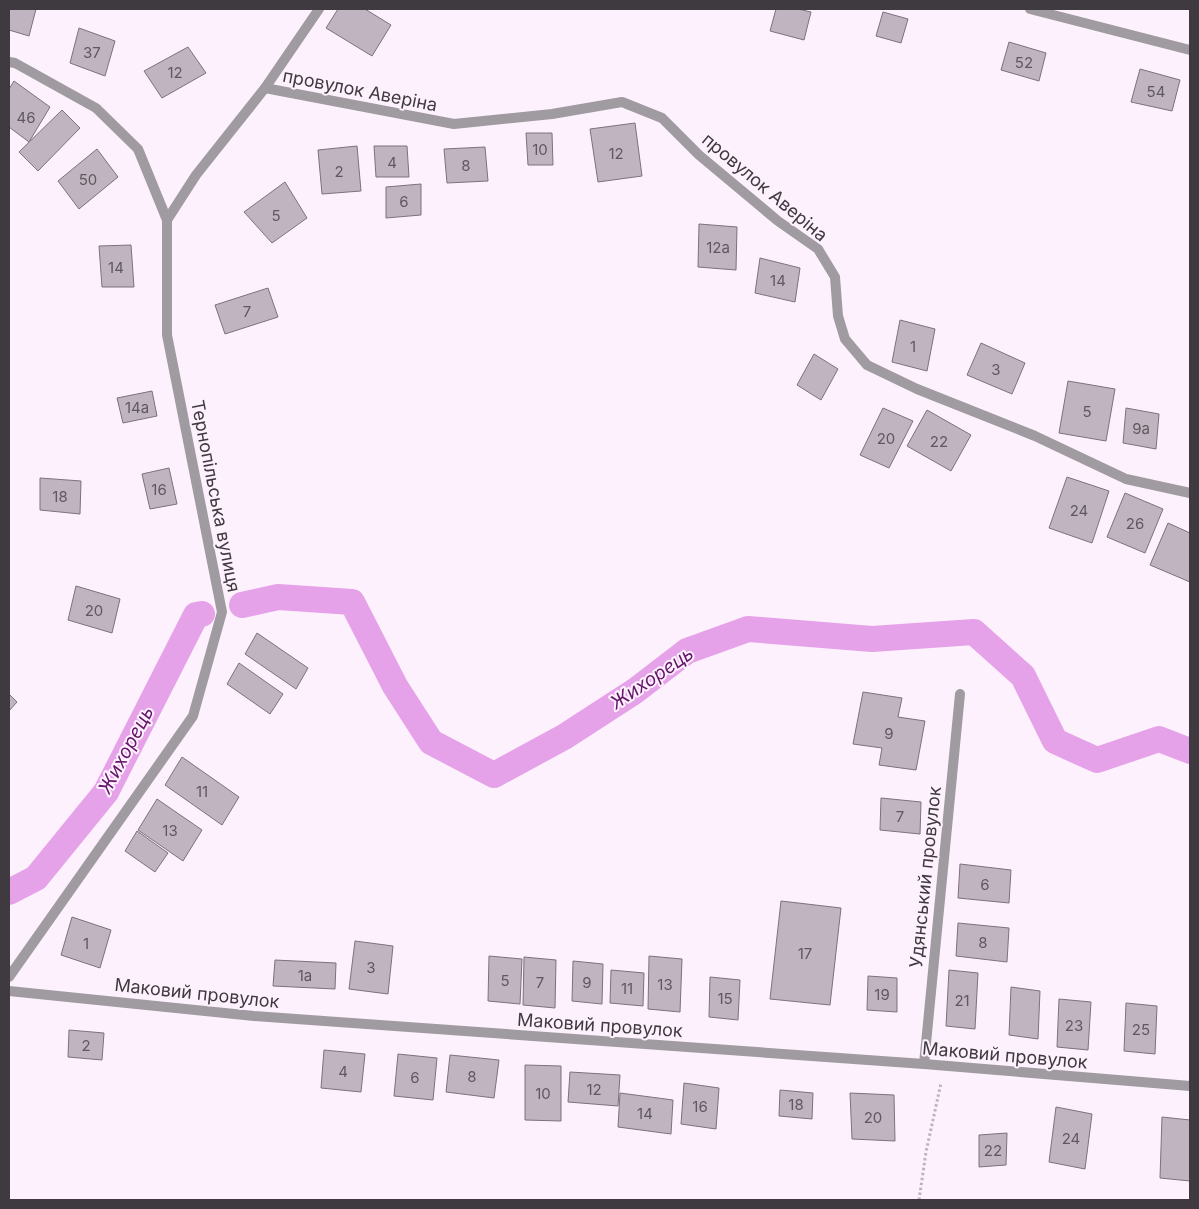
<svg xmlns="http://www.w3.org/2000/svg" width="1199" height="1209" font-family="Inter,sans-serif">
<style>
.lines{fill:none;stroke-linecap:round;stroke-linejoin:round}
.canal{stroke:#e5a2e8;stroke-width:26}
.building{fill:#c0b4c0;stroke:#7c717c}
.path{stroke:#bdb3bd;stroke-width:3;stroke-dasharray:2.5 2.5;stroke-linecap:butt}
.minor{stroke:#a09ba0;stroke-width:10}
.labels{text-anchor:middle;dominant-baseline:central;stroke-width:4;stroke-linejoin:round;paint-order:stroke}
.number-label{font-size:15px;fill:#5f585f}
.street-label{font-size:18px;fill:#3f3a3f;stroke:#fef1fe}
.water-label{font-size:19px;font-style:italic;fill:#65156a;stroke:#fef1fe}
</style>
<rect width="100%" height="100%" fill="#fef1fe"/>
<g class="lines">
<g class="canal">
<polyline points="242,605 278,597 352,602 395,686 431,742 494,775 564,737 635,691 687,651 748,629 872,639 974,632 1023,676 1055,741 1097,760 1159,739 1190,751"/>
<polyline points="9,892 36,878 106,792 196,615 202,614"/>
</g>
</g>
<g class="building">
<polygon points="9,9 36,9 29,36 9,30"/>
<polygon points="338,9 365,9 391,25 372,56 326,28"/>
<polygon points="776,9 798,9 811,12 804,40 770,31"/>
<polygon points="883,12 908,19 901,43 876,36"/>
<polygon points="79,28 115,41 105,76 70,63"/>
<polygon points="1009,42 1046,53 1039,81 1001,70"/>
<polygon points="188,47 206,73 162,98 144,71"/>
<polygon points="1140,69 1180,80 1172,111 1131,102"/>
<polygon points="14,81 50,107 29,142 9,127 9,89"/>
<polygon points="62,110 80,128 38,171 19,152"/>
<polygon points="635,123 642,176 598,182 590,129"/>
<polygon points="526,133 552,133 553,165 528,165"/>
<polygon points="357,146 361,191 322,194 318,150"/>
<polygon points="374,146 407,146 409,177 376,177"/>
<polygon points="485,147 488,181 447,183 444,149"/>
<polygon points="97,149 118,177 79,209 58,181"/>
<polygon points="285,182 307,218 272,243 244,212"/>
<polygon points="421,184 421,215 386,218 386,187"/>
<polygon points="699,224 737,227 736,270 698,267"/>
<polygon points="131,245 134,287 102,287 99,246"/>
<polygon points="760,258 800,268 795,302 755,293"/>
<polygon points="268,288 278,317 225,334 215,305"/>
<polygon points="900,320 935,329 927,371 892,362"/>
<polygon points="981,343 1025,363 1012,394 967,375"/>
<polygon points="814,354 838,369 821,400 797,385"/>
<polygon points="1068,381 1115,389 1106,441 1059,433"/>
<polygon points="152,391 157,416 123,423 117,398"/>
<polygon points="883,408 913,421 889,468 860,455"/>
<polygon points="1126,408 1159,414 1156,449 1123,443"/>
<polygon points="927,410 971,435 951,471 907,446"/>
<polygon points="169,468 177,504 150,509 142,474"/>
<polygon points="1067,477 1109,491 1092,543 1049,528"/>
<polygon points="40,478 81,481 80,514 40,510"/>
<polygon points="1125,493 1163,509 1145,553 1107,537"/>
<polygon points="1168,523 1190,533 1190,582 1150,565"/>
<polygon points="76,586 120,599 112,633 68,620"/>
<polygon points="257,633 308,668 296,689 245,654"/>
<polygon points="239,663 283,694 270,714 227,684"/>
<polygon points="863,692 902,698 898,717 925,721 916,770 879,765 882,748 853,744"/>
<polygon points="9,694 17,702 9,711"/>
<polygon points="182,757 239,797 222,825 165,785"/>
<polygon points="881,798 921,802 920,834 880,830"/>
<polygon points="157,799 202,830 183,861 138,830"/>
<polygon points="137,831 168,853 155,872 125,851"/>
<polygon points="960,864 1011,870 1009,903 958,898"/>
<polygon points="781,901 841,908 830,1005 770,999"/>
<polygon points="72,917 111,930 100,968 61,955"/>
<polygon points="958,923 1009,928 1007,962 956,956"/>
<polygon points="355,941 393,946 388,994 349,989"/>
<polygon points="489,956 522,959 520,1004 488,1001"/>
<polygon points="649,956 682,959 680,1012 648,1009"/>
<polygon points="524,957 556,960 555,1008 523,1005"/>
<polygon points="275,960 336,963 335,989 273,986"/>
<polygon points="573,961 603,964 602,1004 572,1001"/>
<polygon points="611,970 644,973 643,1006 610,1003"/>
<polygon points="949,970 978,973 975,1029 946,1026"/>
<polygon points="868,976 897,978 897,1012 867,1010"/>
<polygon points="710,977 740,980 738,1020 709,1017"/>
<polygon points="1011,987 1040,991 1038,1039 1009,1035"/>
<polygon points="1059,999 1091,1002 1088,1050 1057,1047"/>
<polygon points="1126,1003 1157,1006 1155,1054 1124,1051"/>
<polygon points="69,1030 104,1033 102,1060 68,1057"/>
<polygon points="324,1050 365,1054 361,1092 321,1088"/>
<polygon points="398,1054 437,1058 433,1100 394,1096"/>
<polygon points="450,1055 499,1060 494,1098 446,1092"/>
<polygon points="525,1065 561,1066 561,1121 525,1120"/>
<polygon points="570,1072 620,1075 618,1106 568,1102"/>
<polygon points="684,1083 719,1088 716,1129 681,1124"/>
<polygon points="780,1090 813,1093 812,1119 779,1116"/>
<polygon points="620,1093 673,1100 671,1134 618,1127"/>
<polygon points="850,1093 894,1095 895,1141 852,1139"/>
<polygon points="1056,1107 1092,1114 1085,1169 1049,1162"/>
<polygon points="1162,1117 1190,1120 1190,1181 1160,1178"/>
<polygon points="1007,1133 1006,1165 979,1167 979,1135"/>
</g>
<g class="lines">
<polyline class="path" points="919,1200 926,1152 941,1083"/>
<g class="minor">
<polyline points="1030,9 1190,50"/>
<polyline points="9,62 15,63 96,108 138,149 167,220"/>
<polyline points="265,88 454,124 552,114 622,102 662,118 699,155 778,221 818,249 835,277 838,316 845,339 867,365 917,389 1035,436 1126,479 1190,493"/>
<polyline points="9,977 193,716 222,612 167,335 167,220 196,175 265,88 319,9"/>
<polyline points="9,991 254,1016 924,1064 1190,1086"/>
<polyline points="924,1064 960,694"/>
</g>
</g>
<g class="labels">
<g class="number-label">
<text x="92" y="52">37</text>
<text x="1024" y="62">52</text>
<text x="175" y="72">12</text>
<text x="1156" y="91">54</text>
<text x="26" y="117">46</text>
<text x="540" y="149">10</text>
<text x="616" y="153">12</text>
<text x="392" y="162">4</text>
<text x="466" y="165">8</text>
<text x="339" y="171">2</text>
<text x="88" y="179">50</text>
<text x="404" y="201">6</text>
<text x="276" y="215">5</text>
<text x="718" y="247">12а</text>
<text x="116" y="267">14</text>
<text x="778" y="280">14</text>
<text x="247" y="311">7</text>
<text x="913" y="346">1</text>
<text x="996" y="369">3</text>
<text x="137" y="407">14а</text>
<text x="1087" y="411">5</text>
<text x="1141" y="428">9а</text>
<text x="886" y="438">20</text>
<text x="939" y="441">22</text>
<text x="159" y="489">16</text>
<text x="60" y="496">18</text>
<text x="1079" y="510">24</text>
<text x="1135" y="523">26</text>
<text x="94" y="610">20</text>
<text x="889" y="733">9</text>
<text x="202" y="791">11</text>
<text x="900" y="816">7</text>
<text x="170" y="830">13</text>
<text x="985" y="884">6</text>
<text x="983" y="942">8</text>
<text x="86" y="943">1</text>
<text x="805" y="953">17</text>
<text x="371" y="967">3</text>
<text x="305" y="975">1а</text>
<text x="505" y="980">5</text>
<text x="540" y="982">7</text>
<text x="587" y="982">9</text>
<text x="665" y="984">13</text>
<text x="627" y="988">11</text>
<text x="882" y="994">19</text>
<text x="725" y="998">15</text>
<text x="962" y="1000">21</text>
<text x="1074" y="1025">23</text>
<text x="1141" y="1029">25</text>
<text x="86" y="1045">2</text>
<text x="343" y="1071">4</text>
<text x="472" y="1076">8</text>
<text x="415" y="1077">6</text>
<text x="594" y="1089">12</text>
<text x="543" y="1093">10</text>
<text x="796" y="1104">18</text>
<text x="700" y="1106">16</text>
<text x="645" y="1113">14</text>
<text x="873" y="1117">20</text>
<text x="1071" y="1138">24</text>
<text x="993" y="1150">22</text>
</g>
<g class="street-label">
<text transform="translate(360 90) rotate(11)">провулок Аверіна</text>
<text transform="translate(765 187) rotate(40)">провулок Аверіна</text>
<text transform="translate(216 496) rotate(79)">Тернопільська вулиця</text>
<text transform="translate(925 877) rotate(-84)">Удянський провулок</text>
<text transform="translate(197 993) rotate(6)">Маковий провулок</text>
<text transform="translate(600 1025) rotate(4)">Маковий провулок</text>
<text transform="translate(1005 1055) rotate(5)">Маковий провулок</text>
</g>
<g class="water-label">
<text transform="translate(652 678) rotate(-34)">Жихорець</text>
<text transform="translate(126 750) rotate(-62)">Жихорець</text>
</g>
</g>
<rect width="1199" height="1209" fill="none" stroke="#3f3a3f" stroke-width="20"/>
</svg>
